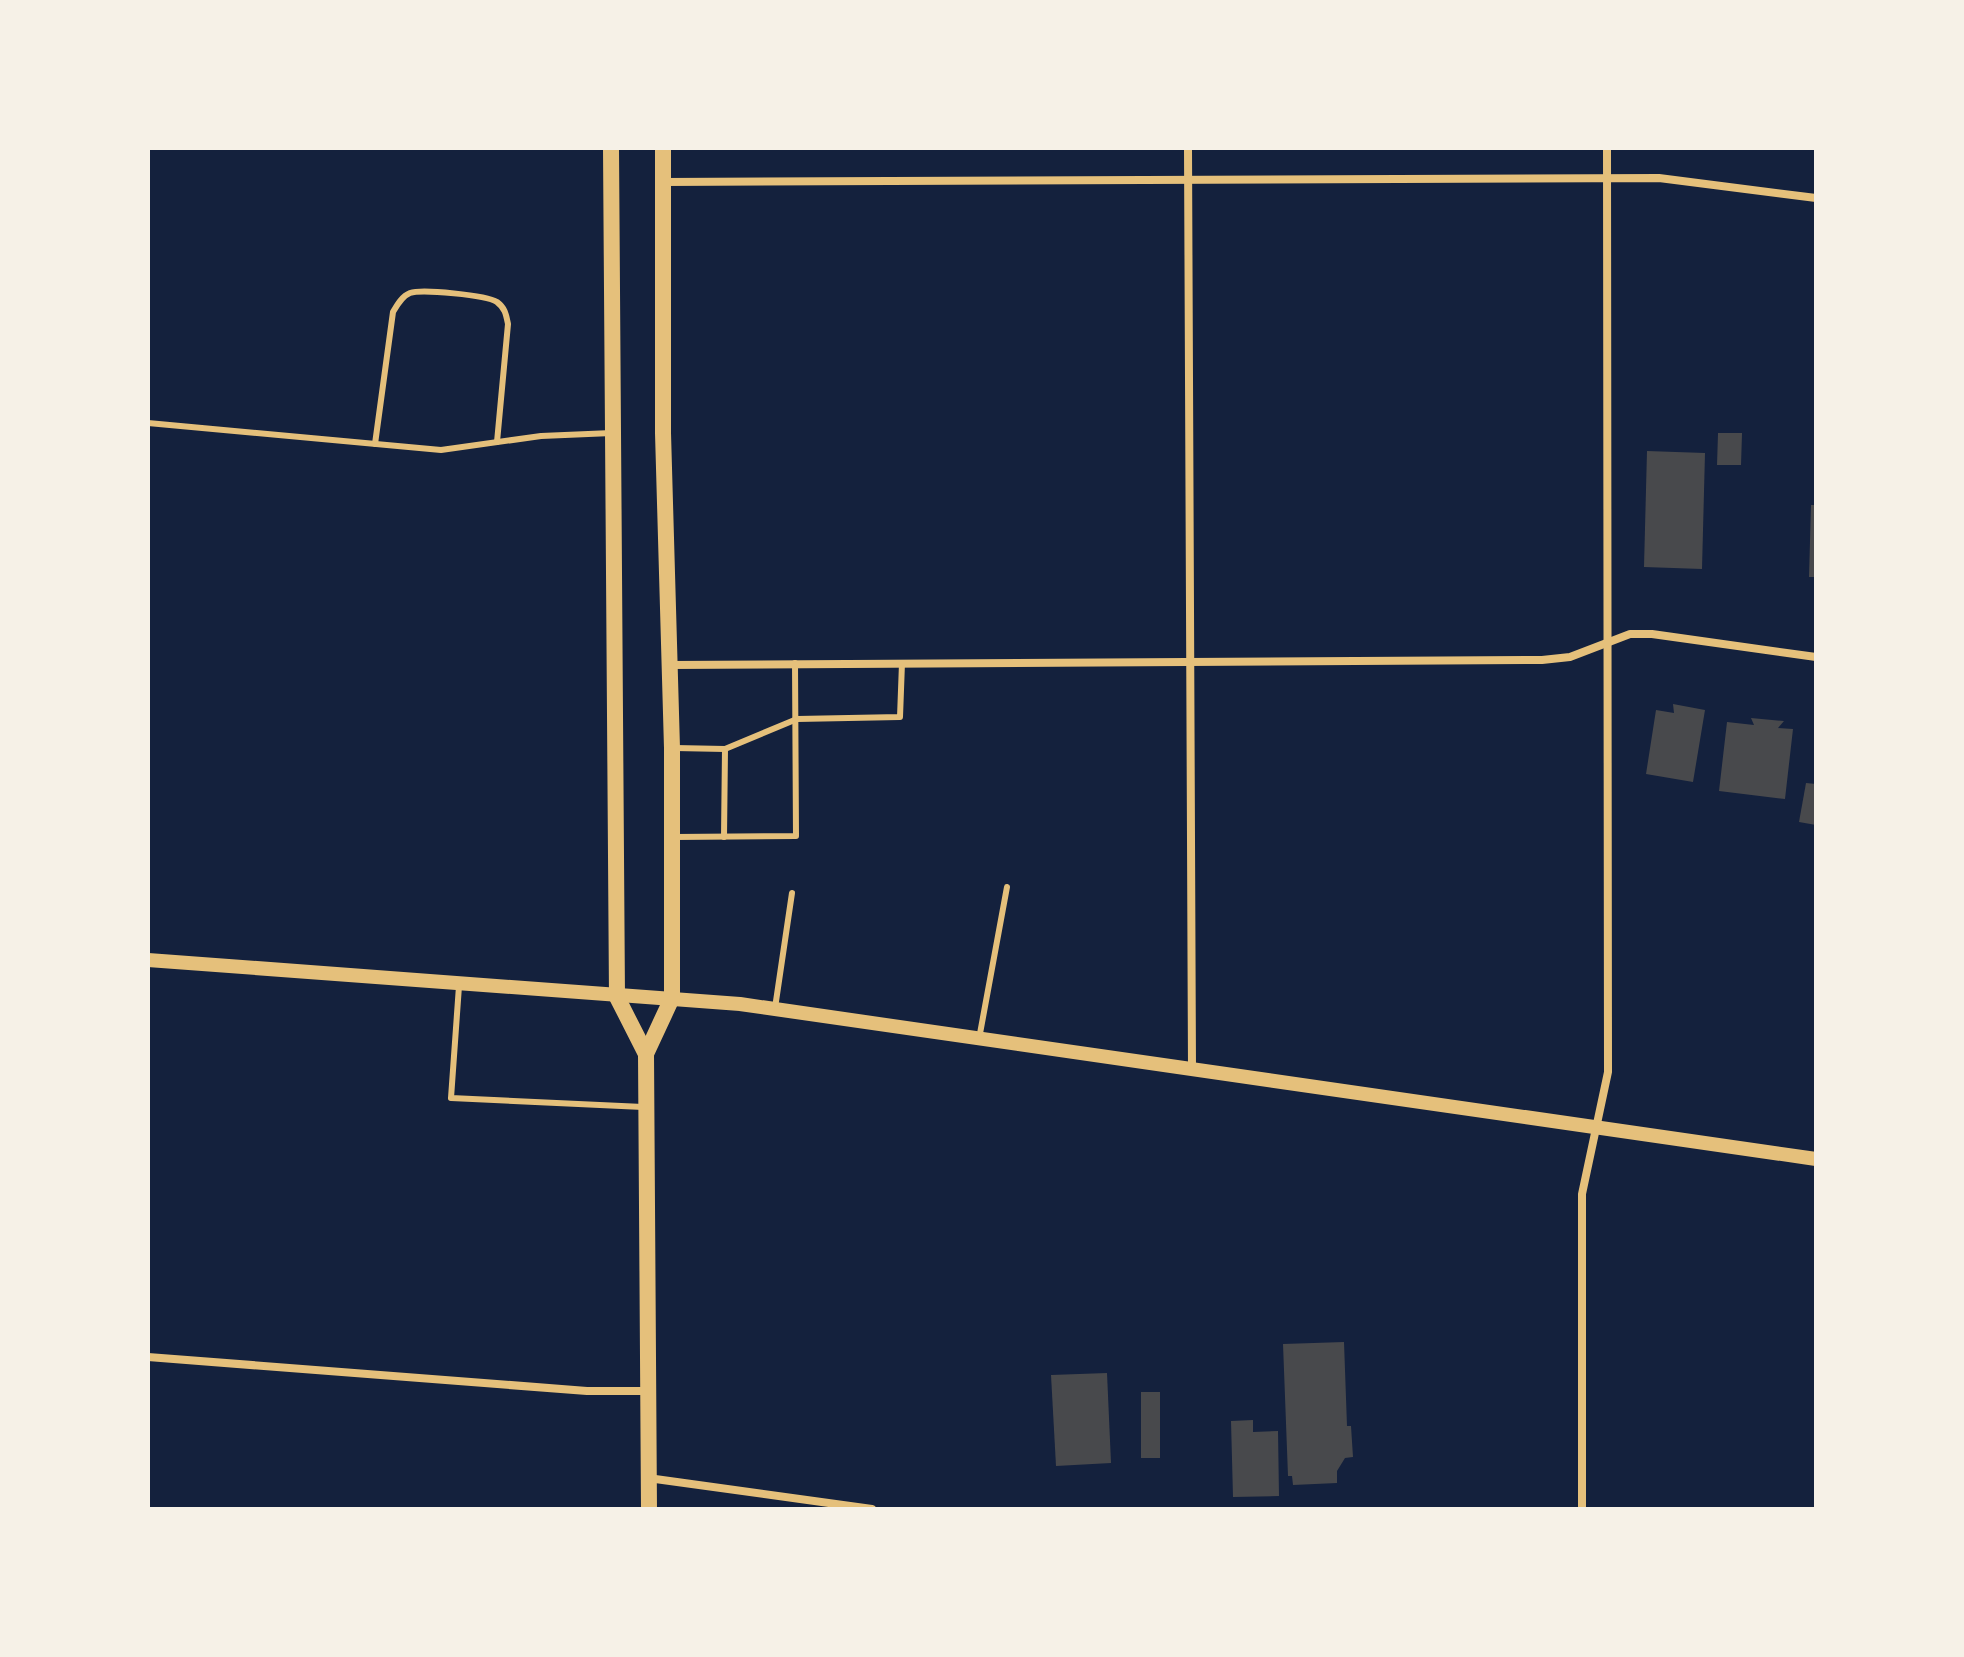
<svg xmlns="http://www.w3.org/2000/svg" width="1964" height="1657" font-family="Manrope,sans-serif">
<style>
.building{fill:#48494c}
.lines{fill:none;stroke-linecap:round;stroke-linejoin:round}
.service{stroke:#e5c07b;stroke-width:6}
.minor{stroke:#e5c07b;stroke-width:8}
.tertiary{stroke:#e5c07b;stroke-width:14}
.secondary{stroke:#e5c07b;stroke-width:16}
</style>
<rect width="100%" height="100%" fill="#14213d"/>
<g class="building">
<polygon points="1718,433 1742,433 1741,465 1717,465"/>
<polygon points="1647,451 1705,453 1702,569 1644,567"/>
<polygon points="1811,505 1816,505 1816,577 1809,577"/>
<polygon points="1673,704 1705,710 1693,782 1646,774 1656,710 1674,713"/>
<polygon points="1751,718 1784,721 1778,728 1793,729 1785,799 1719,791 1727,722 1754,725"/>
<polygon points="1806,783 1816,784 1816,825 1799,822"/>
<polygon points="1344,1342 1347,1426 1351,1426 1353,1457 1345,1458 1337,1471 1337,1483 1293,1485 1292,1476 1288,1476 1283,1344"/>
<polygon points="1107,1373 1111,1463 1056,1466 1051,1375"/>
<rect x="1141" y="1392" width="19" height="66"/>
<polygon points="1253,1420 1253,1432 1278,1431 1279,1496 1233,1497 1231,1421"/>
</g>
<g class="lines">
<g class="service">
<polyline points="148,423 441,450 541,436 612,433"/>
<path d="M375,444L393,312C397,305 402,296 410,293C422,289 486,295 497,302C505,308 506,314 508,324L497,442"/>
<polyline points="675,748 725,749 797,719 900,717 902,663"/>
<polyline points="675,837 796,836 795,663"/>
<polyline points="724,837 725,749"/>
<polyline points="459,986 451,1098 643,1107"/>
<polyline points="775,1008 792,893"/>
<polyline points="979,1039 1007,887"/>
</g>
<g class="minor">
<polyline points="1188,148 1192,1070"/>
<polyline points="664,182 1659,178 1816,198"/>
<polyline points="671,665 1542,660 1570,657 1630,634 1652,634 1816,657"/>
<polyline points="148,1357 587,1391 649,1391"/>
<polyline points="648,1478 872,1509"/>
<polyline points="1582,1509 1582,1194 1608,1072 1607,148"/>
</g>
<polyline class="tertiary" points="148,960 740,1004 1816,1159"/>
<g class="secondary">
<polyline points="611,148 617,997 646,1054"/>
<polyline points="649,1509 646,1054 672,998 672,748 663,433 663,148"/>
</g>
</g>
<rect width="1964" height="1657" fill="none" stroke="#f6f1e7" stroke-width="300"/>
</svg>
